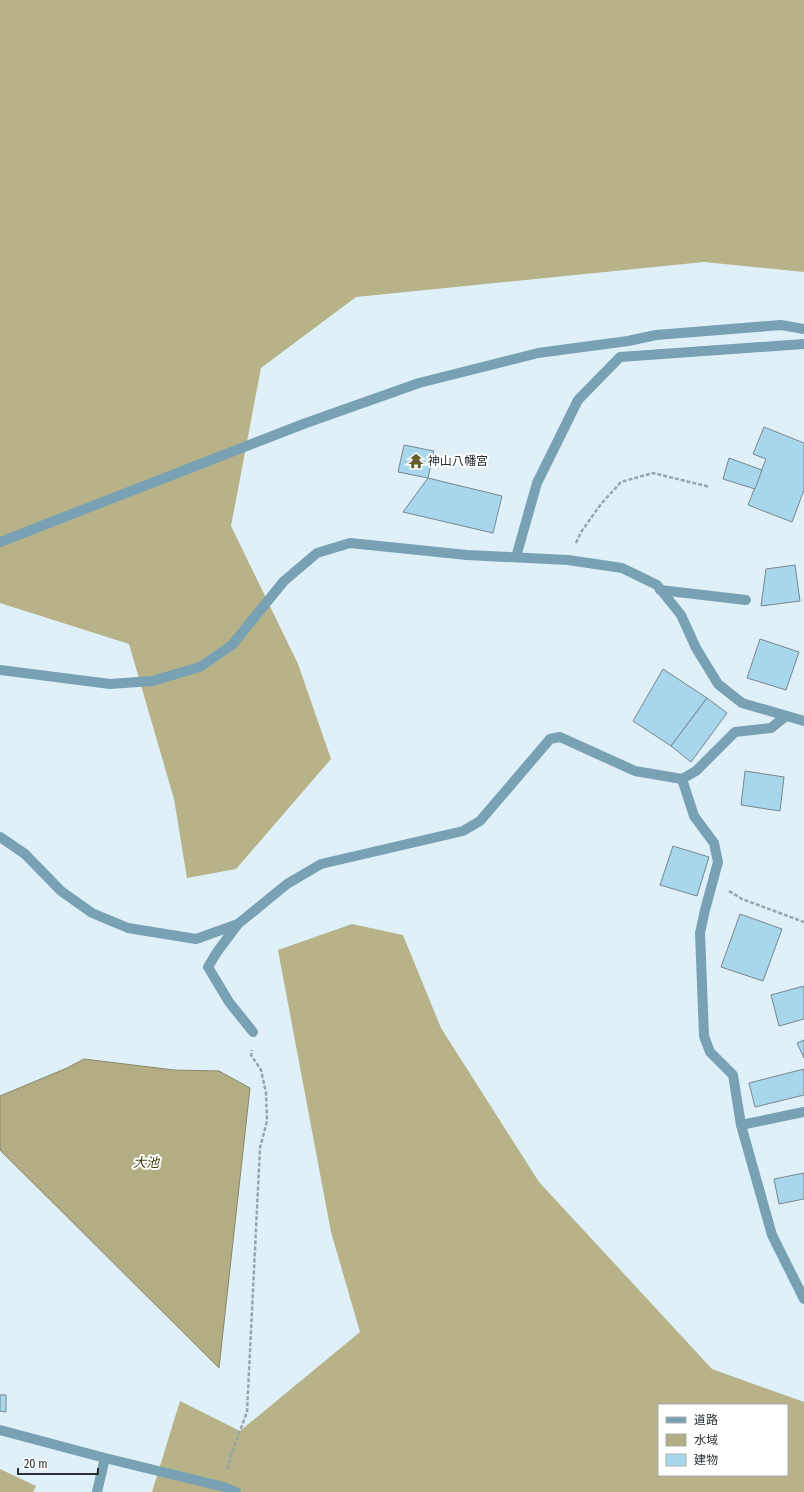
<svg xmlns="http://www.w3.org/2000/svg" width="804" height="1492" font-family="'Fira Sans Condensed','Noto Sans JP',sans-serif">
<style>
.forest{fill:#b7b288;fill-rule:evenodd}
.water{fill:#b2ad83;stroke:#89886b}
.building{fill:#a8d6ec;stroke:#78878e}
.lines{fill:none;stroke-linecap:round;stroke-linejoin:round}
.path{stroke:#98a5ab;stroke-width:2.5;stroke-dasharray:4 2;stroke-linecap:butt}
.minor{stroke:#78a1b4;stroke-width:10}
.labels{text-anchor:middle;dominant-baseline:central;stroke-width:4;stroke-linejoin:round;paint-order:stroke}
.poi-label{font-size:12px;fill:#2a3033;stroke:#fff;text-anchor:start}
.water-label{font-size:13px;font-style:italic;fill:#463f09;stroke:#fff}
</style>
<rect width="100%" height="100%" fill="#dff0f8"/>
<g class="forest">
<polygon points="0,0 804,0 804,272 704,262 356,297 261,368 231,526 298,664 331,759 236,869 187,878 174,799 129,644 0,603"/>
<path d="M352,924L403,935L441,1028L539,1182L712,1369L804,1402V1492H152L180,1401L240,1431L360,1332L331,1232L278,950ZM659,1405H787V1475H659Z"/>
<polygon points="0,1469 36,1486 33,1492 0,1492"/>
</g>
<polygon class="water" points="84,1059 174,1070 219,1071 250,1088 219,1368 0,1150 0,1096 67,1068"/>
<g class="building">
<polygon points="764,427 804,443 804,490 792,522 748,505 766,459 753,454"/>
<polygon points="404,445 434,451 428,478 398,472"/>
<polygon points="729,458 762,470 755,489 723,479"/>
<polygon points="428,478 502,496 493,533 403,512"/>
<polygon points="795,565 800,601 761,606 766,569"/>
<polygon points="760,639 799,652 786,690 747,678"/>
<polygon points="663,669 707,698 671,746 633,721"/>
<polygon points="707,698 727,713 691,762 671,746"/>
<polygon points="745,771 784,777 780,811 741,805"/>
<polygon points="673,846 709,857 697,896 660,885"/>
<polygon points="740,914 782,929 763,981 721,967"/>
<polygon points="804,986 804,1019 779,1026 771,995"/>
<polygon points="804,1040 804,1058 797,1043"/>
<polygon points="804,1069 804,1095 755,1107 749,1083"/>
<polygon points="804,1173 804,1199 779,1204 774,1179"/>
<polygon points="0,1395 6,1395 6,1412 0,1411"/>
</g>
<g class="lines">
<g class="path">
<polyline points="576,543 581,532 601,504 621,482 653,473 710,487"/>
<polyline points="729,891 742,899 804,922"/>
<polyline points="228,1469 231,1455 247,1412 260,1148 267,1121 266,1093 261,1070 251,1055 252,1050"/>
</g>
<g class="minor">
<polyline points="0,542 306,423 419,383 538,353 628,341 656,335 781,325 804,329"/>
<polyline points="516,557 537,483 578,400 620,357 804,344"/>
<polyline points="660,590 746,600"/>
<polyline points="0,670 110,684 152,681 200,667 232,645 284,581 317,553 350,543 467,555 568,560 622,568 657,585 681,615 696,648 718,684 742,703 804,721"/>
<polyline points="682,779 694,816 714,843 718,862 705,910 700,933 704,1036 710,1052 733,1075 741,1125 772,1235 804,1299"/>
<polyline points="0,837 25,854 61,891 92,913 128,928 196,939 238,924 287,884 321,864 463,831 480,821 550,739 560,737 635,771 682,779 696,771 735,732 771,728 786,716"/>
<polyline points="238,924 217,952 208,967 229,1002 253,1032"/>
<polyline points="741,1125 804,1112"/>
<polyline points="0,1430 105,1458 224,1487 236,1492"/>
<polyline points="97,1492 105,1458"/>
</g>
</g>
<defs>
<g id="temple-bare" transform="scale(1.2)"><path d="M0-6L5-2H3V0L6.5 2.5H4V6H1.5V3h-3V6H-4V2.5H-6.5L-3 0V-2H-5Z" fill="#665f2b" stroke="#fff" stroke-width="2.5" paint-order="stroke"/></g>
</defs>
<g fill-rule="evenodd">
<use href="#temple-bare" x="416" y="461"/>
</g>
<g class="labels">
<g class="poi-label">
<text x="428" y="461">神山八幡宮</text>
</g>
<g class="water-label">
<text x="146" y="1162">大池</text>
</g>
</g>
<rect x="658" y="1404" width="130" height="72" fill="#ffffff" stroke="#aaacad"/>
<rect x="666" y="1417" width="20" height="6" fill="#78a1b4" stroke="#aaacad"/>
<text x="694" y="1424" font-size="12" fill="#2a3033">道路</text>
<rect x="666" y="1434" width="20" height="12" fill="#b2ad83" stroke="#aaacad"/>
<text x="694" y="1444" font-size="12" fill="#2a3033">水域</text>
<rect x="666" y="1454" width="20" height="12" fill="#a8d6ec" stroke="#aaacad"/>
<text x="694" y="1464" font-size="12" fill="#2a3033">建物</text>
<path d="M18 1468v6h80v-6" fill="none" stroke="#2a3033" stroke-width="2"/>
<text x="24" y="1468" font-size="12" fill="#2a3033" stroke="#ffffff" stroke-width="3" paint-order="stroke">20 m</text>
</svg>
